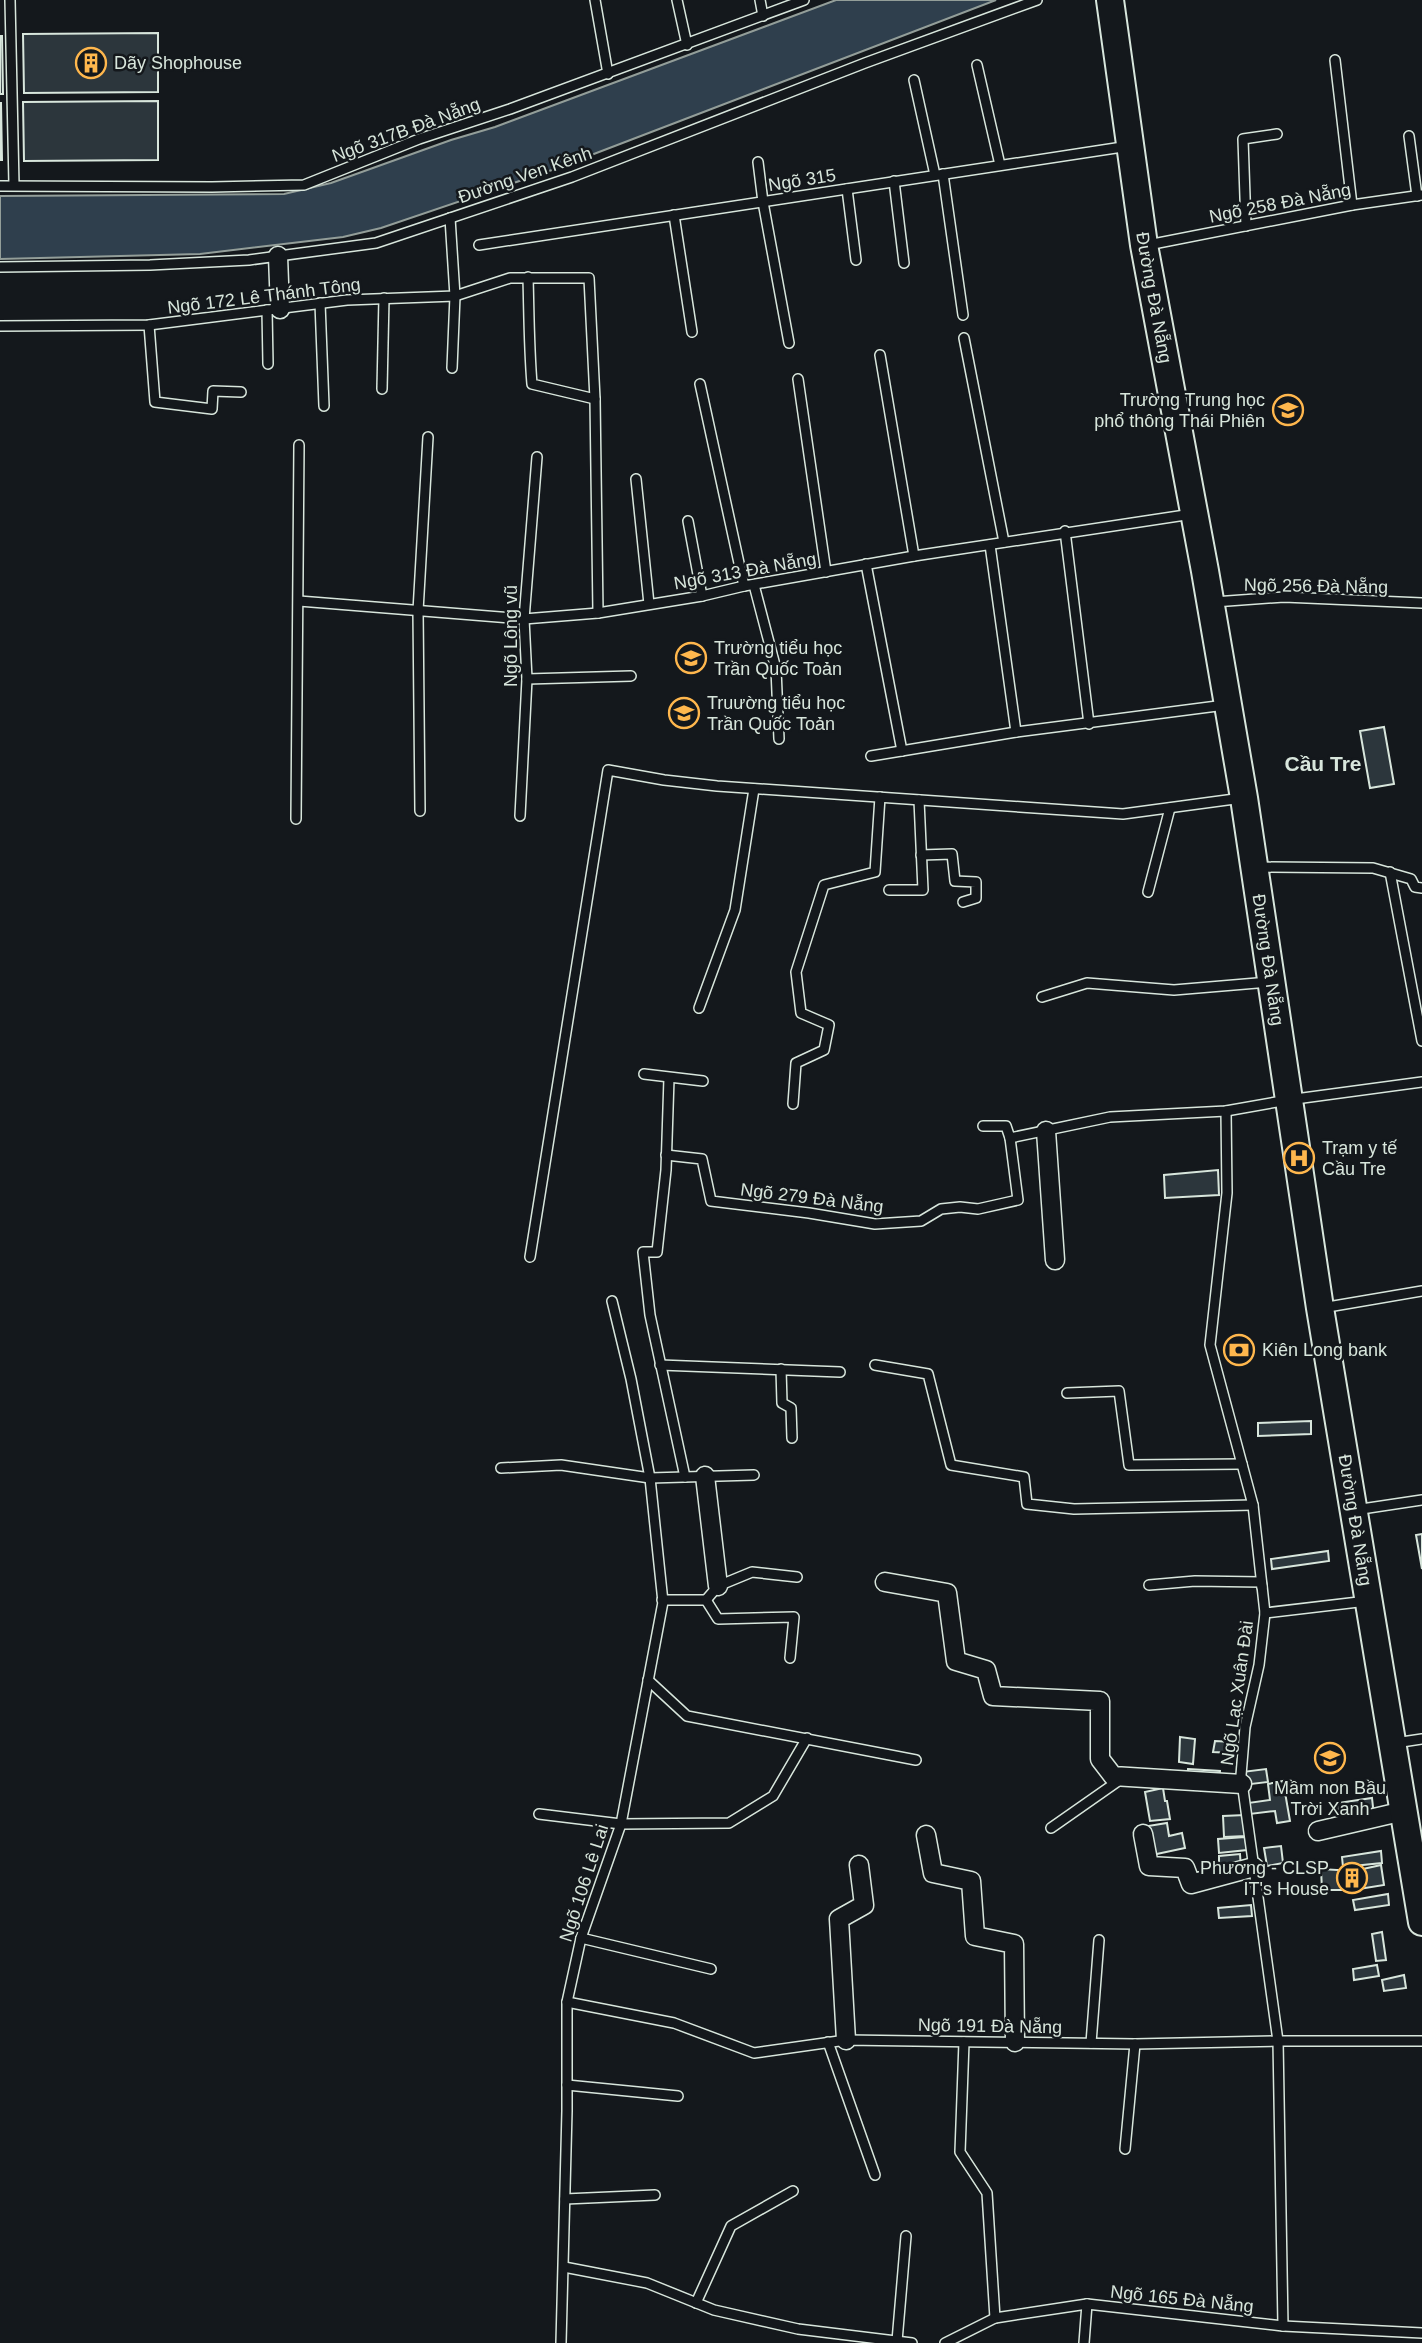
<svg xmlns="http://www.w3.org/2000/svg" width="1422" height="2343" font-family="Helvetica,sans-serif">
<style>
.water{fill:#2f3f4d;stroke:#939e99;stroke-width:2}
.building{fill:#2c363c;stroke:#d8e6dc;stroke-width:2}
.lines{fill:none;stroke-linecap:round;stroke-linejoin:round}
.lane-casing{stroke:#d8e6dc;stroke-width:12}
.street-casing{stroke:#d8e6dc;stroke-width:21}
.secondary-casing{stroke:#d8e6dc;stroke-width:30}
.lane{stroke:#14181c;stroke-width:9}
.street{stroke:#14181c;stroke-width:18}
.secondary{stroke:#14181c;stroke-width:26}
.labels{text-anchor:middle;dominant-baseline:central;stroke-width:5;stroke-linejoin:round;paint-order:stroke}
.poi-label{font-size:18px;fill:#d8e6dc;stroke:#14181c;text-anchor:start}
.street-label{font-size:18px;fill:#d8e6dc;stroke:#14181c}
.quarter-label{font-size:21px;font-weight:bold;fill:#d8e6dc;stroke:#14181c}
</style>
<rect width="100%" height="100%" fill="#14181c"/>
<polygon class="water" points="836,0 996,0 552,170 381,228 343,237 200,254 0,259 0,196 284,194 331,183 451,140 495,127"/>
<g class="building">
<polygon points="158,33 158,92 24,93 23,34"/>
<polygon points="0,36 2,36 3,94 0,94"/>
<polygon points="158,101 158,160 24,161 23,102"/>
<polygon points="0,103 1,103 2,160 0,160"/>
<polygon points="1384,727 1394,784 1370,788 1360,731"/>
<polygon points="1218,1170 1219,1195 1165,1198 1164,1175"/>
<polygon points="1311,1421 1311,1434 1258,1436 1258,1423"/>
<polygon points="1422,1534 1422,1569 1416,1535"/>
<polygon points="1328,1551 1329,1561 1272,1569 1271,1559"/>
<polygon points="1180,1737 1195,1739 1193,1764 1179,1762"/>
<polygon points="1215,1741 1233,1742 1232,1753 1213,1752"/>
<polygon points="1188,1769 1220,1771 1219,1786 1187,1785"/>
<polygon points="1266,1769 1268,1782 1243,1785 1242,1772"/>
<polygon points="1283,1781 1290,1821 1277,1823 1275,1811 1250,1814 1248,1803 1270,1800 1268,1784"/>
<polygon points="1163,1788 1165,1801 1167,1801 1170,1819 1150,1821 1145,1792"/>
<polygon points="1372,1798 1374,1816 1340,1822 1338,1803"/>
<polygon points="1245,1815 1246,1836 1224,1837 1223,1816"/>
<polygon points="1167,1823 1169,1836 1182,1833 1185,1848 1152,1855 1148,1826"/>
<polygon points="1245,1837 1247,1850 1219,1853 1218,1839"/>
<polygon points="1281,1846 1283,1863 1267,1866 1264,1848"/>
<polygon points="1381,1851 1382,1863 1343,1867 1342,1857"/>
<polygon points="1240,1854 1241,1870 1219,1870 1219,1856"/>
<polygon points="1381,1865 1384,1885 1353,1890 1322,1890 1321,1869 1354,1871"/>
<polygon points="1388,1894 1389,1905 1355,1910 1353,1900"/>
<polygon points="1251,1905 1252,1916 1219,1918 1218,1908"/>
<polygon points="1382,1932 1386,1960 1376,1961 1372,1934"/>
<polygon points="1377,1965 1379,1976 1354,1980 1353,1969"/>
<polygon points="1404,1975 1406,1988 1384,1991 1382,1980"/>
</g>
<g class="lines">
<g class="lane-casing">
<g id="lane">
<polyline points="10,0 14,185"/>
<polyline points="595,0 608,74"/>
<polyline points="677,0 687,45"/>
<polyline points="760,0 763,16"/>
<polyline points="1335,60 1352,205"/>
<polyline points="977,65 1000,165"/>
<polyline points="914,80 935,175"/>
<polyline points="1409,136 1417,196"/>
<polyline points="758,162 763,202 789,343"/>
<polyline points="943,174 963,315"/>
<polyline points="894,181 904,263"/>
<polyline points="0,186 212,187 304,185 419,139 510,109 804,0"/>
<polyline points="847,189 856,260"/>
<polyline points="674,215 692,332"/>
<polyline points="450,218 455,296 452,368"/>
<polyline points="1246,226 1243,139 1277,134"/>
<polyline points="479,245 1129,146"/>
<polyline points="1148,245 1352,205 1422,195"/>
<polyline points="0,267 150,265 249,260 376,243 572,177 865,63 1037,0"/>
<path d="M528,277C529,313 529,348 532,384L595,399"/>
<polyline points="320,303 324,406"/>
<polyline points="267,310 268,364"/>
<polyline points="149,325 155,402 212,409 213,391 241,392"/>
<polyline points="0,326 149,325 347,300 455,296 510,278 589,278 595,399 598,613"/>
<polyline points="964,338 1004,542"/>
<polyline points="880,355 914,556"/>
<polyline points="798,379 826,572"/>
<polyline points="700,384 744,586"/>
<polyline points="382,389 384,298"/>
<polyline points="636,479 649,604"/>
<polyline points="688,521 702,596"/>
<polyline points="1065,531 1089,724"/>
<polyline points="990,545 1016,732"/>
<polyline points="866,564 902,751"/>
<polyline points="754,585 776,669 779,739"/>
<polyline points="299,601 524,619 598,613 702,596 744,586 914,556 1192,514"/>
<polyline points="1214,602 1284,597 1422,603"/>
<polyline points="527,679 631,676"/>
<polyline points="871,756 1016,732 1225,705"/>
<polyline points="420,811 418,611 428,437"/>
<polyline points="520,816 527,679 524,619 537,457"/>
<polyline points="296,819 299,445"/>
<polyline points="921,855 952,854 955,881 976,882 976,898 963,902"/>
<polyline points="1256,867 1373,868 1411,879 1415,887 1422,888"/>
<polyline points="1390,872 1422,1041"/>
<polyline points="889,890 923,890 919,800"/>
<polyline points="1148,892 1170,808"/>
<polyline points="1042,997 1087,983 1174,990 1269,982"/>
<polyline points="699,1008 735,910 754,789"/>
<polyline points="644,1074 703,1081"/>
<polyline points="669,1078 666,1170 657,1252 643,1252 650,1315 685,1477"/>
<polyline points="793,1104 796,1063 824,1050 829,1025 801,1013 796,972 824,885 875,872 880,797"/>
<polyline points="1226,1111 1227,1193 1210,1345 1253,1505 1265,1613 1259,1665 1245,1727 1241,1775 1278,2041 1283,2326"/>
<polyline points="983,1126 1006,1126 1010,1138"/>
<polyline points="666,1155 702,1159 711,1201 809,1213 875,1224 921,1221 941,1209 960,1207 978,1209 1018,1200 1010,1138 1110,1117 1226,1111 1288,1100 1422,1082"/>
<polyline points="530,1257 608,770 664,780 717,786 1123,814 1242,798"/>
<polyline points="1322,1308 1422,1291"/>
<polyline points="660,1365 840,1372"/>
<polyline points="875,1365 928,1374 951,1465 1024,1477 1027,1504 1074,1509 1253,1505"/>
<polyline points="781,1369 782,1403 791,1408 792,1438"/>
<polyline points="1067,1393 1119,1391 1129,1465 1242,1464"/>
<polyline points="501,1468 561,1465 650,1478 754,1475"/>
<polyline points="1355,1510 1422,1500"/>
<polyline points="1149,1585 1195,1581 1261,1582 1262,1587"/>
<polyline points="662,1600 706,1600"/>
<polyline points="706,1600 718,1619 794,1617 790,1658"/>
<polyline points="706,1600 718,1586 752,1572 797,1577"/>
<polyline points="1265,1613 1367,1601"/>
<polyline points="648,1680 687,1716 916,1760"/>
<polyline points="1395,1743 1422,1739"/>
<polyline points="539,1814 621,1824 729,1823 773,1796 807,1738"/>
<polyline points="1051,1828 1121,1779"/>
<polyline points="581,1938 711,1969"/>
<polyline points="567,2002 674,2023 754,2053 846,2040 1135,2044 1278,2041 1422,2041"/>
<polyline points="828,2042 875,2175"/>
<polyline points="964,2042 960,2152 987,2193 995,2318"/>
<polyline points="1091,2043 1099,1940"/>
<polyline points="567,2085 678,2096"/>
<polyline points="1125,2149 1135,2044"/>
<polyline points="565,2199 655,2195"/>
<polyline points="564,2267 647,2283 714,2310 798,2329 912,2343"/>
<polyline points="696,2303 731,2226 793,2191"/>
<polyline points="897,2341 906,2236"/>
<polyline points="561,2343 567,2111 567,2002 581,1938 621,1824 663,1602 650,1478 631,1379 612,1301"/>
<polyline points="945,2343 995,2318 1087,2304 1283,2326 1422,2333"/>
<polyline points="1084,2343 1087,2304"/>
</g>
</g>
<g class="street-casing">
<g id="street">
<polyline points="278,256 280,309"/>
<polyline points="1046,1131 1055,1260"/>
<polyline points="705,1476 718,1586"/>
<polyline points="885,1582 947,1593 956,1661 986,1670 993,1696 1100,1701 1100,1759 1113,1776 1242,1784"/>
<polyline points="1318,1831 1404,1811"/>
<polyline points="1143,1834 1149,1866 1185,1868 1191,1884 1254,1867"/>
<polyline points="926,1835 933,1873 971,1881 975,1936 1014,1944 1015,2042"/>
<polyline points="846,2040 839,1919 864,1905 859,1865"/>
</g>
</g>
<g class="secondary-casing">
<g id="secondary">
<path id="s1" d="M1110,0L1144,245L1205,571L1244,798L1320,1308L1422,1922"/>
</g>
</g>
<use href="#lane" class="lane"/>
<use href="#street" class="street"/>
<use href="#secondary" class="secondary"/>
</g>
<defs>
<g id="building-ring" transform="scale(1.575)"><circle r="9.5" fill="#14181c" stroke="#ffb74d" stroke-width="1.5"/><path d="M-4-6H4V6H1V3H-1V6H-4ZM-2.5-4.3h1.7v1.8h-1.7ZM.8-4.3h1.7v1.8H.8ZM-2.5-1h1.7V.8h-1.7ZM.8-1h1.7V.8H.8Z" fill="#ffb74d"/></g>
<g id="school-ring" transform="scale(1.575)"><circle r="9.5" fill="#14181c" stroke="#ffb74d" stroke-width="1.5"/><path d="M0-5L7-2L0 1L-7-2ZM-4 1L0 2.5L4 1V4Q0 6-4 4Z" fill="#ffb74d"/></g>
<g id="hospital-ring" transform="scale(1.575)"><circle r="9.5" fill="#14181c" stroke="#ffb74d" stroke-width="1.5"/><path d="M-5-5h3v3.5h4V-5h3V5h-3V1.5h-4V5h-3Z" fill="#ffb74d"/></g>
<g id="bank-ring" transform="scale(1.575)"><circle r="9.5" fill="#14181c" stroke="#ffb74d" stroke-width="1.5"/><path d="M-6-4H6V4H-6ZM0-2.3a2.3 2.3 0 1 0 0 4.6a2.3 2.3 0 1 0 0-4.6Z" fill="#ffb74d"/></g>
</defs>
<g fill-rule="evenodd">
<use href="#building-ring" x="91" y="63"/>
<use href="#school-ring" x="1288" y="410"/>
<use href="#school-ring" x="691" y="658"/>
<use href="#school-ring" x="684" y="713"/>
<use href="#hospital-ring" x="1299" y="1158"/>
<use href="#bank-ring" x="1239" y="1350"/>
<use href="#school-ring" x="1330" y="1758"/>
<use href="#building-ring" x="1352" y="1878"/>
</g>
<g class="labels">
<g class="poi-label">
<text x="114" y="63">Dãy Shophouse</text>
<text x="1265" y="400" text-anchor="end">Trường Trung học<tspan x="1265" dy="21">phổ thông Thái Phiên</tspan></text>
<text x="714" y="648">Trường tiểu học<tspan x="714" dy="21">Trần Quốc Toản</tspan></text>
<text x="707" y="703">Truường tiểu học<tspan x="707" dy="21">Trần Quốc Toản</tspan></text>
<text x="1322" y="1148">Trạm y tế<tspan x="1322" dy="21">Cầu Tre</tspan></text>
<text x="1262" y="1350">Kiên Long bank</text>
<text x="1330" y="1788" text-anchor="middle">Mầm non Bầu<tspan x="1330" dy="21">Trời Xanh</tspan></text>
<text x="1329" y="1868" text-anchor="end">Phương - CLSP<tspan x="1329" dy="21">IT's House</tspan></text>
</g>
<g class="street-label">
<text transform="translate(406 130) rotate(-20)">Ngõ 317B Đà Nẵng</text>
<text transform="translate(525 175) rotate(-19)">Đường Ven Kênh</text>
<text transform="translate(802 180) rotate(-9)">Ngõ 315</text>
<text transform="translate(1280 203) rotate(-11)">Ngõ 258 Đà Nẵng</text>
<text transform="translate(264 296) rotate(-7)">Ngõ 172 Lê Thánh Tông</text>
<text stroke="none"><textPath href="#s1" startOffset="301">Đường Đà Nẵng</textPath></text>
<text transform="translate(745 571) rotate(-10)">Ngõ 313 Đà Nẵng</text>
<text transform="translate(1316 586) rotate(1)">Ngõ 256 Đà Nẵng</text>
<text transform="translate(511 636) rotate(-90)">Ngõ Lông vũ</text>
<text stroke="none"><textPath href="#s1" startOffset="973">Đường Đà Nẵng</textPath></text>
<text transform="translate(812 1198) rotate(7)">Ngõ 279 Đà Nẵng</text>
<text stroke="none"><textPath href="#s1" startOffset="1540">Đường Đà Nẵng</textPath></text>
<text transform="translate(1237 1693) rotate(-82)">Ngõ Lạc Xuân Đài</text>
<text transform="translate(584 1883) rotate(-72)">Ngõ 106 Lê Lai</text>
<text transform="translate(990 2026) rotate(1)">Ngõ 191 Đà Nẵng</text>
<text transform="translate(1182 2299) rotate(6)">Ngõ 165 Đà Nẵng</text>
</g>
<g class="quarter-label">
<text x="1323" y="763">Cầu Tre</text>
</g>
</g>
</svg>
